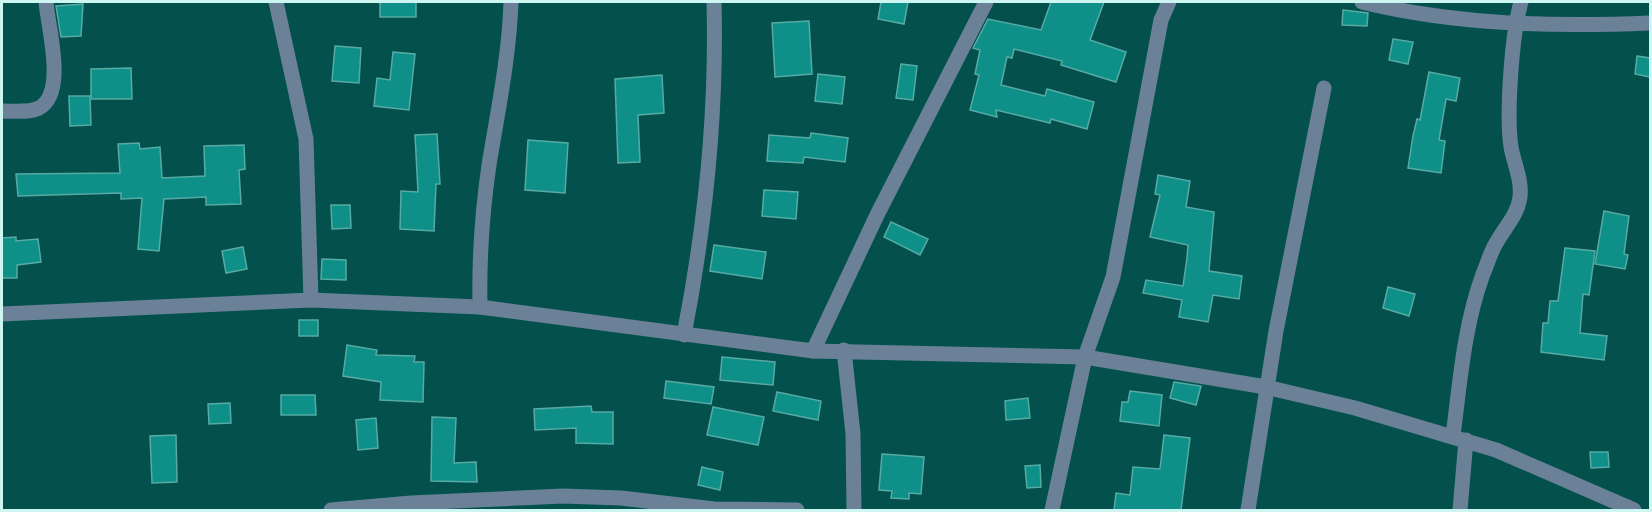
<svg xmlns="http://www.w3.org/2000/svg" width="1652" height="512" font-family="'Varela Round',sans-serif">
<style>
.building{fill:#0e8f88;stroke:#56aba4;stroke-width:1.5}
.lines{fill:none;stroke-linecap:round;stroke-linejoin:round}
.minor{stroke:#6a8198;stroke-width:15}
</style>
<rect width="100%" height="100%" fill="#03504c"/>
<g class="building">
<rect x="380" y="2" width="36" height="15"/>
<polygon points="881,2 908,2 904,24 878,19"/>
<polygon points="1051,2 1104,2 1090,40 1126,52 1116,82 1061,65 1062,61 1014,49 1012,58 1007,57 1001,85 1045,96 1047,89 1094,102 1087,129 1051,119 1050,123 996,110 997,117 970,110 979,75 975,74 980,50 973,48 988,19 1041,30"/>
<polygon points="83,4 81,36 61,37 56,6"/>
<polygon points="1343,10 1368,13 1367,26 1342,25"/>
<polygon points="809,21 812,74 775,77 772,23"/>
<polygon points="1393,39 1413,42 1408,64 1389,60"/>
<polygon points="335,46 361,48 359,83 332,81"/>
<polygon points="393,52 415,54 409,110 374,106 377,78 390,80"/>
<polygon points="1637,56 1650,58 1650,77 1635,74"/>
<polygon points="901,64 917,66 913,100 896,98"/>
<polygon points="131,68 132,99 91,99 91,69"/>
<polygon points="1429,72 1460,78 1456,101 1446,99 1439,140 1445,141 1441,173 1408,168 1413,136 1417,119 1420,120"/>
<polygon points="818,74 845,77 842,104 815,101"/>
<polygon points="662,75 664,113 638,115 640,162 618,163 615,79"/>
<polygon points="69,96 90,96 91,125 70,126"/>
<polygon points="811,133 848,138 845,162 804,157 803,163 767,161 769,135 810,138"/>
<polygon points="437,134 440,184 436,184 434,231 400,229 401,191 418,192 415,135"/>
<polygon points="528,140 568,143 565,193 525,190"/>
<polygon points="139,143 140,149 160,147 162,178 205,176 204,146 244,145 245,169 239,170 241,204 206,205 206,197 164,199 159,251 138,249 142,198 121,199 121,193 18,196 16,174 120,173 118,144"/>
<polygon points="1158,175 1190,181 1186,207 1214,212 1209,271 1242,276 1239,299 1213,295 1208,322 1179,317 1182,300 1143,293 1146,280 1183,286 1187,258 1188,245 1150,237 1160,195 1155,194"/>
<polygon points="764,190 798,192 796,219 762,216"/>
<polygon points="331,205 350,205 351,228 332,229"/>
<polygon points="1604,211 1629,216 1624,254 1628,255 1625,269 1595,264"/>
<polygon points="891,222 928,239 920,255 884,237"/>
<polygon points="16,237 16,241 38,239 41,262 17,265 17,278 2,278 2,238"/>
<polygon points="714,245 766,252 762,279 710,271"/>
<polygon points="243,247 247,269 226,273 222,251"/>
<polygon points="1565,248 1595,251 1589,295 1583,294 1580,333 1607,336 1604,360 1541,352 1543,323 1548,323 1550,301 1558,301"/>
<polygon points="322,259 346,260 346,280 321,279"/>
<polygon points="1388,287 1415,294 1409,316 1383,308"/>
<rect x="299" y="320" width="19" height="16"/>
<polygon points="347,345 377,350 376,355 415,356 414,362 424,362 423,402 380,400 381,382 343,376"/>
<polygon points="722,357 775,362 773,385 720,380"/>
<polygon points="666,381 714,387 711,404 664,398"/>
<polygon points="1174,382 1201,386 1196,405 1170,398"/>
<polygon points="1130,391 1162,395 1159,426 1120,421 1122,402 1128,402"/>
<polygon points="777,392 821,401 818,420 773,411"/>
<polygon points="281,395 315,395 316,415 281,415"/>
<polygon points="1028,398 1030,418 1006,420 1005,401"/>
<polygon points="230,403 231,423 209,424 208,404"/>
<polygon points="591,406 592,412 613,412 613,444 576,443 576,428 535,430 534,409"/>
<polygon points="713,407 764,417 758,445 707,435"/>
<polygon points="432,417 456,418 454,463 476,462 477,482 431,481"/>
<polygon points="376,418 378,448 358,450 356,420"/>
<polygon points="176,435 177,482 152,483 150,436"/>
<polygon points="1164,435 1190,438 1181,510 1114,510 1116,493 1130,495 1133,467 1160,469"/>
<polygon points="1590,452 1608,452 1609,467 1591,468"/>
<polygon points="882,454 924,457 921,494 909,493 909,499 891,498 892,491 879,490"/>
<polygon points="1040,465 1041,487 1027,488 1025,466"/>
<polygon points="702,467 723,472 720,490 698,485"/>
</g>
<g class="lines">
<g class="minor">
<polyline points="276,2 306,139 311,300"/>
<path d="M1362,2C1456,25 1555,27 1650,23"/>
<path d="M2,111C12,111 29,113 39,108C67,93 48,28 46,2"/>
<path d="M480,307C479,260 482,213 489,165C498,110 509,58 511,2"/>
<polyline points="2,314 311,300 480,307 813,351 1085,357 1266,387 1355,408 1496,450 1634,510"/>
<path d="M684,335C706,222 717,116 714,2"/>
<polyline points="844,350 853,434 854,510"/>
<polyline points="813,351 877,215 986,2"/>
<path d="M1453,436C1460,382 1464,326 1483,274C1487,265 1490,254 1495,245C1504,228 1518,215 1520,197C1522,179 1514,164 1511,147C1506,114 1512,33 1521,2"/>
<polyline points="331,510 411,503 563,496 621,498 714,509 797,510"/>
<polyline points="1052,510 1085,357 1113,277 1161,20 1169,2"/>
<polyline points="1248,510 1276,331 1324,88"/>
<polyline points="1460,510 1466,440"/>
</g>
</g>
<rect width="1652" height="512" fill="none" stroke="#cdf5f1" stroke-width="6"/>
</svg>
